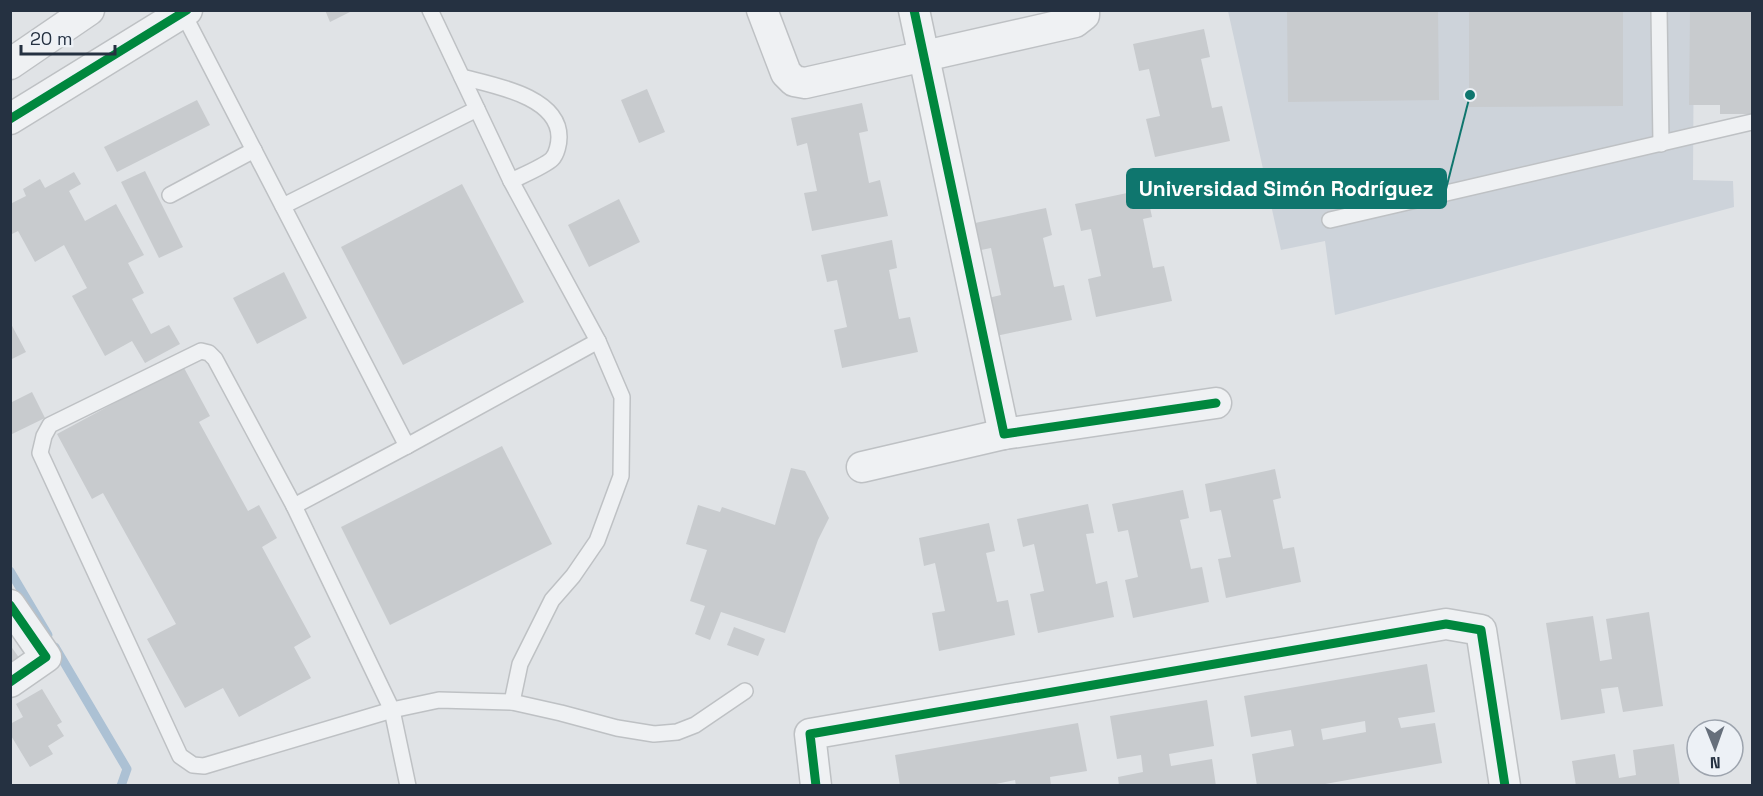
<svg xmlns="http://www.w3.org/2000/svg" width="1763" height="796" font-family="'Space Grotesk',sans-serif">
<style>
.built{fill:#cdd3da}
.lines{fill:none;stroke-linecap:round;stroke-linejoin:round}
.stream{stroke:#acc1d4;stroke-width:9}
.building{fill:#c8cbce;fill-rule:evenodd}
.lane-casing{stroke:#bec1c4;stroke-width:18}
.street-casing{stroke:#bec1c4;stroke-width:33}
.lane{stroke:#eff1f3;stroke-width:15}
.street{stroke:#eff1f3;stroke-width:30}
.cycleway-casing{stroke:#edf1f6;stroke-width:13}
.cycleway{stroke:#00873e;stroke-width:9}
.leader{fill:none;stroke:#0f766e;stroke-width:2}
.callout-dot{fill:#0f766e;stroke:#edf1f6;stroke-width:2}
.callout{fill:#0f766e;stroke:#0f766e;stroke-width:2}
.callout-label{font-size:21px;text-anchor:middle;font-weight:bold;fill:#fff}
</style>
<rect width="100%" height="100%" fill="#e0e3e6"/>
<polygon class="built" points="1228,11 1694,11 1693,180 1733,181 1734,207 1335,315 1325,241 1281,250"/>
<g class="lines">
<g class="stream">
<polyline points="10,571 48,635"/>
<polyline points="55,647 127,769 121,786"/>
</g>
</g>
<g class="building">
<polygon points="325,10 354,10 330,22"/>
<polygon points="1287,10 1438,10 1439,100 1288,102"/>
<polygon points="1469,10 1623,10 1623,106 1469,107"/>
<polygon points="1690,10 1752,10 1752,114 1720,114 1720,105 1689,105"/>
<polygon points="1204,29 1210,57 1201,59 1212,108 1222,106 1230,141 1155,157 1146,119 1160,116 1149,69 1139,71 1133,44"/>
<polygon points="647,89 665,132 639,143 621,100"/>
<polygon points="197,100 210,125 117,172 104,147"/>
<polygon points="862,103 868,131 859,133 869,183 880,180 888,216 812,231 804,193 817,191 807,143 797,146 791,118"/>
<polygon points="145,171 183,247 159,258 121,182"/>
<polygon points="74,172 81,184 69,191 85,221 116,204 144,255 128,263 144,293 132,299 151,334 169,325 180,344 145,363 132,341 105,356 72,296 87,288 64,245 35,262 18,231 10,235 10,204 26,196 23,189 40,179 45,188"/>
<polygon points="462,184 524,302 403,365 341,247"/>
<polygon points="1146,189 1152,217 1143,219 1153,268 1164,266 1172,301 1096,317 1088,279 1101,276 1091,229 1081,231 1075,204"/>
<polygon points="619,199 640,242 589,267 568,225"/>
<polygon points="1046,208 1052,235 1043,238 1054,287 1064,285 1072,320 996,336 988,298 1001,295 991,248 981,250 975,223"/>
<polygon points="892,240 897,268 889,270 899,319 910,317 918,352 842,368 834,330 847,327 837,280 827,282 821,255"/>
<polygon points="284,272 307,318 257,344 233,298"/>
<polygon points="10,322 26,352 10,360"/>
<polygon points="183,366 210,416 199,422 248,511 259,505 277,538 262,547 311,637 294,647 311,678 239,717 223,688 185,708 147,639 176,624 103,493 92,499 57,434"/>
<polygon points="32,392 45,418 10,435 10,403"/>
<polygon points="502,446 552,544 390,625 341,527"/>
<polygon points="791,468 805,471 829,518 818,540 785,633 721,612 710,640 695,634 705,606 690,601 707,550 686,544 698,505 720,512 722,507 775,525"/>
<polygon points="1275,469 1281,498 1273,500 1283,549 1294,547 1301,582 1226,598 1218,559 1231,557 1221,510 1210,512 1205,484"/>
<polygon points="1183,490 1189,518 1180,520 1191,569 1202,567 1209,602 1133,618 1125,580 1138,577 1128,530 1118,532 1112,504"/>
<polygon points="1088,504 1094,533 1086,534 1096,584 1107,581 1114,617 1038,633 1030,594 1044,591 1034,544 1023,547 1017,519"/>
<polygon points="989,523 995,551 986,553 997,602 1008,600 1015,635 939,651 932,613 945,611 935,563 924,566 919,538"/>
<polygon points="1649,612 1663,706 1623,712 1618,687 1601,689 1605,713 1561,720 1546,623 1593,616 1600,661 1612,659 1606,619"/>
<polygon points="734,627 765,639 758,656 727,645"/>
<polygon points="10,645 20,659 10,665"/>
<path d="M1427,664L1435,712L1398,718L1401,728L1435,723L1442,763L1314,786H1257L1252,754L1294,746L1291,730L1251,737L1244,696ZM1365,721L1366,732L1323,740L1321,729Z"/>
<polygon points="42,689 62,722 57,725 64,736 48,746 53,754 30,767 10,734 10,724 23,717 16,704"/>
<polygon points="1207,700 1214,746 1169,754 1171,766 1212,759 1216,786 1119,786 1118,777 1143,772 1141,755 1117,759 1110,716"/>
<polygon points="1078,723 1087,771 1050,777 1051,786 1016,786 1015,780 986,786 900,786 895,755"/>
<polygon points="1674,744 1680,786 1576,786 1572,761 1615,754 1619,778 1636,775 1633,750"/>
</g>
<g class="lines">
<g class="lane-casing">
<g id="lane">
<polyline points="430,10 477,109"/>
<polyline points="1659,10 1661,144"/>
<polyline points="183,13 407,446 598,341"/>
<path d="M462,77C492,85 559,96 559,137C559,143 557,154 552,159C545,166 521,176 511,181"/>
<polyline points="170,195 254,150"/>
<polyline points="283,206 477,109 511,181 598,341 622,397 621,476 597,541 573,576 552,600 520,664 512,702"/>
<polyline points="1330,220 1752,122"/>
<polyline points="407,446 294,506 392,710 408,786"/>
<polyline points="294,506 215,359 209,353 201,351 50,425 44,436 40,453 180,756 193,765 204,766 392,710 439,700 512,702 561,713 617,728 654,734 677,732 695,725 745,691"/>
</g>
</g>
<g class="street-casing">
<g id="street">
<polyline points="762,10 786,73 794,81 805,83 1075,22 1084,15 1084,10"/>
<polyline points="914,10 1004,434 1216,403"/>
<polyline points="10,64 89,10"/>
<polyline points="10,119 187,10"/>
<polyline points="862,467 1004,434"/>
<polyline points="10,605 46,657 10,682"/>
<polyline points="816,786 810,734 1446,624 1481,630 1505,786"/>
</g>
</g>
<use href="#lane" class="lane"/>
<use href="#street" class="street"/>
<g class="cycleway-casing">
<g id="cycleway">
<polyline points="914,10 1004,434 1216,403"/>
<polyline points="10,119 187,10"/>
<polyline points="10,605 46,657 10,682"/>
<polyline points="816,786 810,734 1446,624 1481,630 1505,786"/>
</g>
</g>
<use href="#cycleway" class="cycleway"/>
</g>
<path class="leader" d="M1470 95L1446 189"/>
<circle class="callout-dot" cx="1470" cy="95" r="6"/>
<rect class="callout" x="1127" y="169" width="319" height="39" rx="6"/>
<g class="callout-label">
<text x="1286" y="196">Universidad Simón Rodríguez</text>
</g>
<rect width="1763" height="796" fill="none" stroke="#253141" stroke-width="24"/>
<g transform="translate(1715 748) rotate(179)"><circle r="28" fill="#edf1f6" stroke="#9da4ae" stroke-width="1.5"/>
<path d="M0-4.5L10 22L0 15L-10 22Z" fill="#666f7b"/>
<text y="-9" font-size="16" font-weight="bold" text-anchor="middle" fill="#253141">N</text>
</g>
<path d="M21 45v9h94v-9" fill="none" stroke="#253141" stroke-width="3"/>
<text x="30" y="45" font-size="18" fill="#253141" stroke="#edf1f6" stroke-width="4.5" paint-order="stroke">20 m</text>
</svg>
